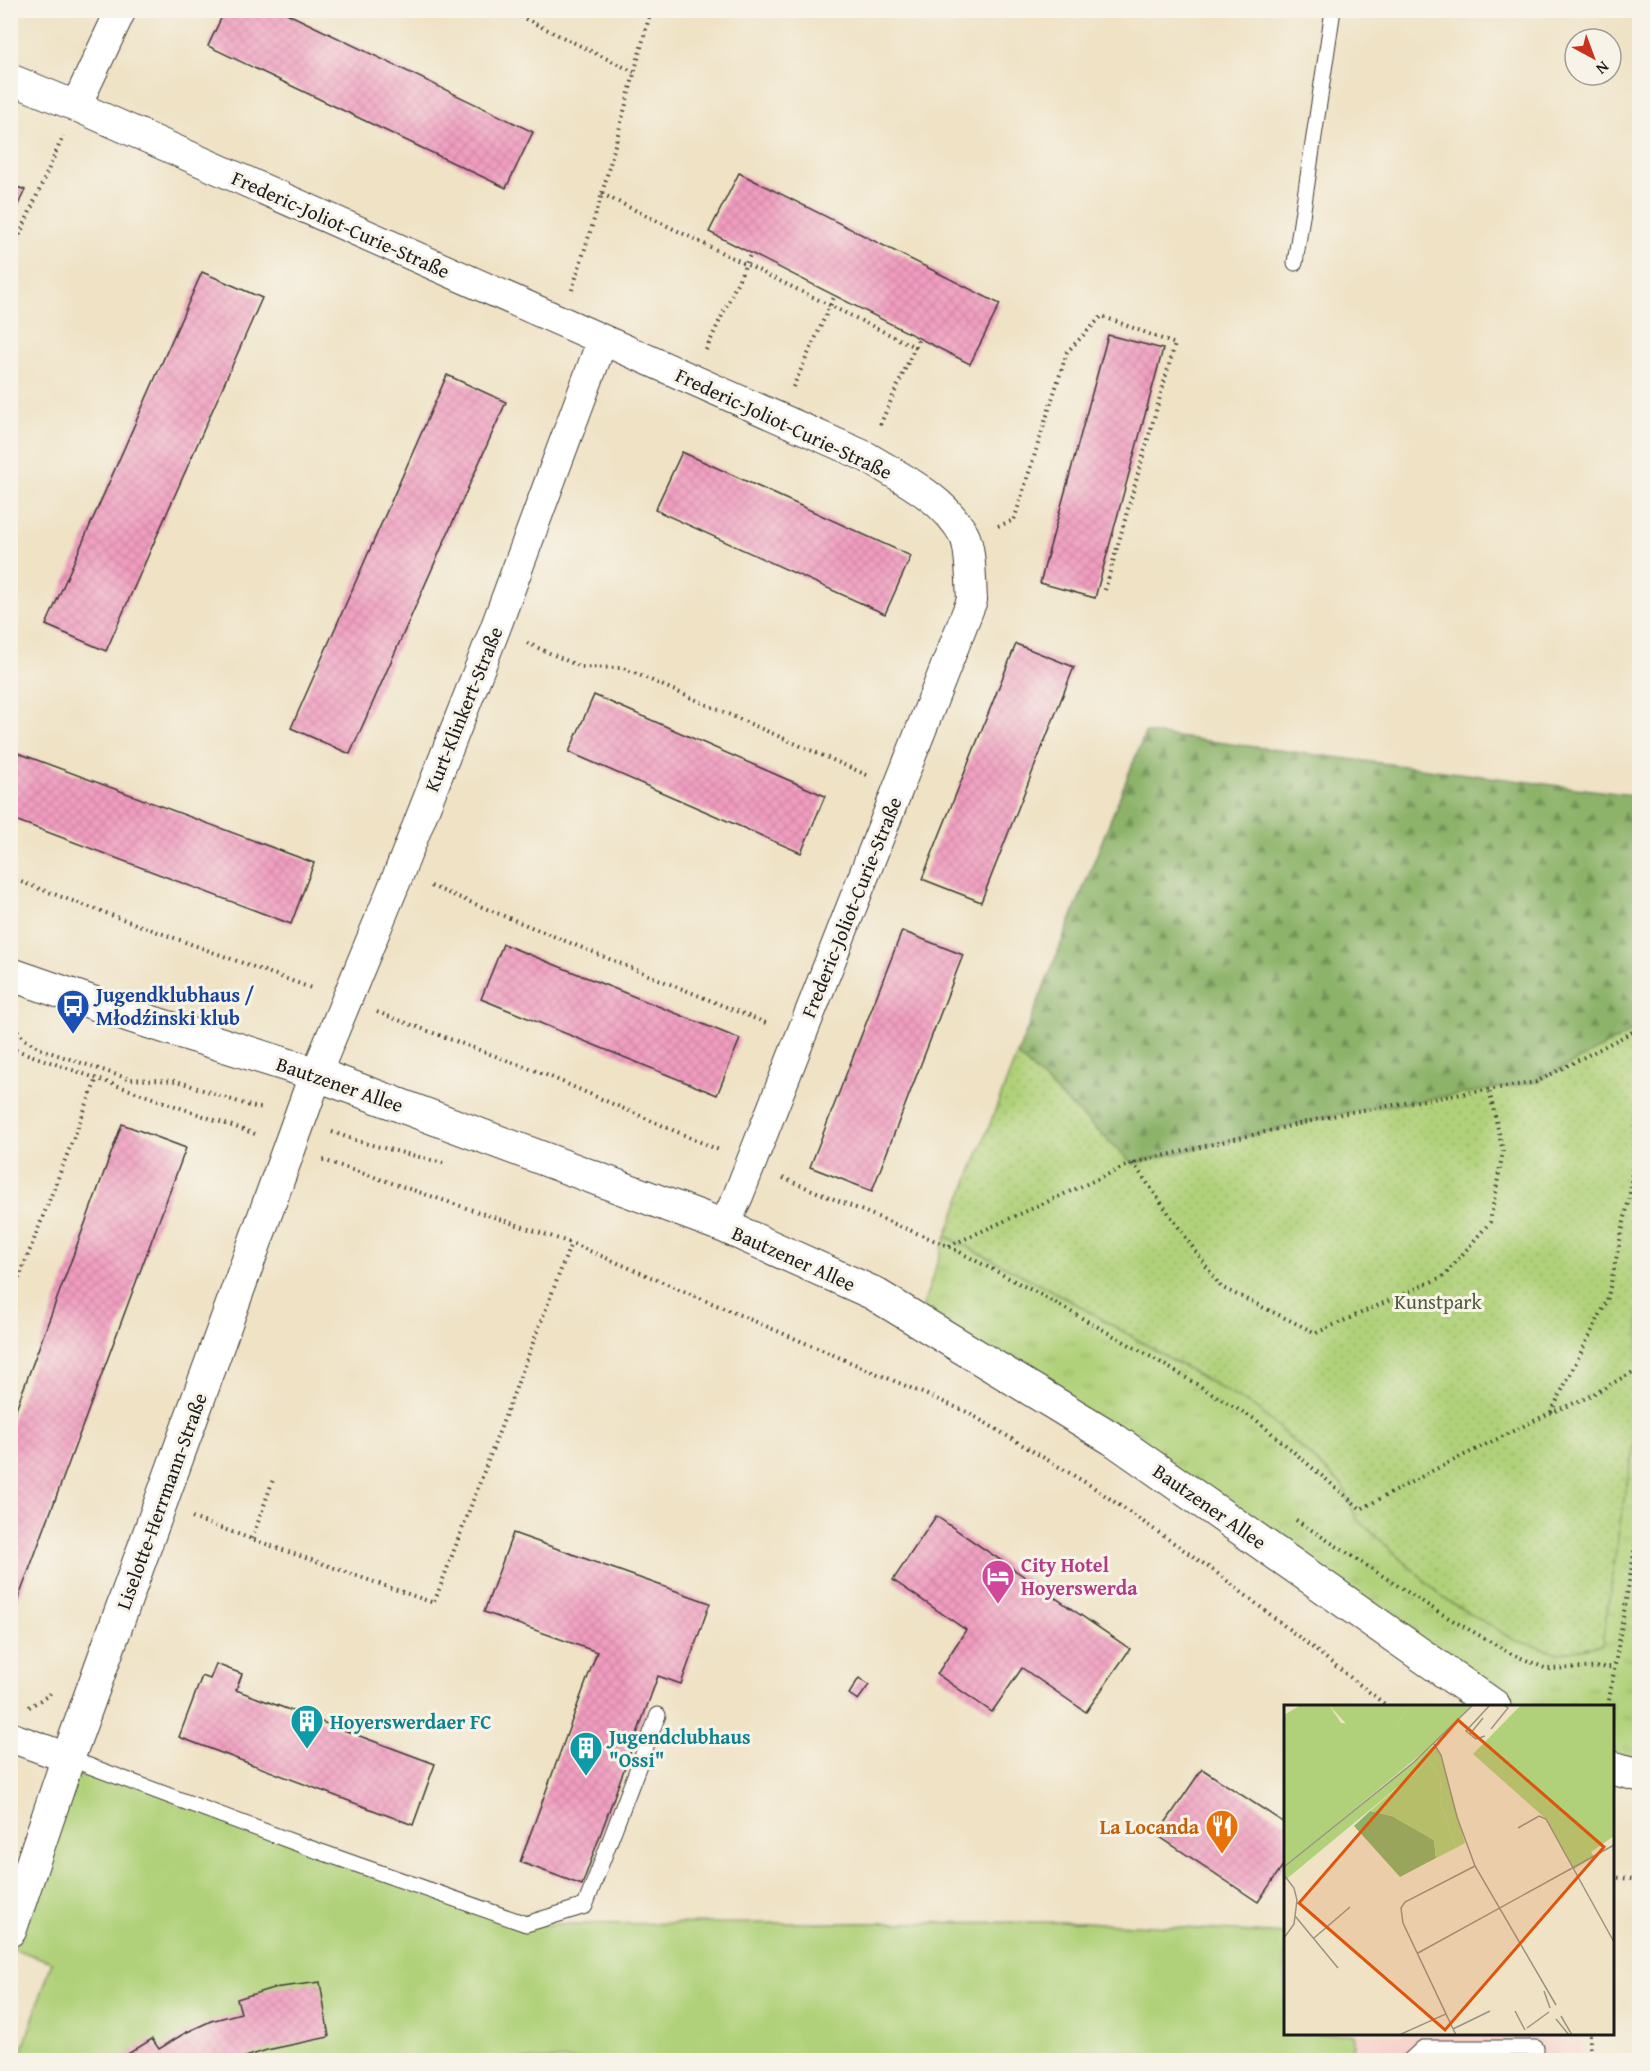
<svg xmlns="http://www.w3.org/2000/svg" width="1650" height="2071" font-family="'Gentium Book Plus',serif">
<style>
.built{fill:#f7d0c9}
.grass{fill:url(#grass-tufts);stroke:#66764a;stroke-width:1.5}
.forest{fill:url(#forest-firs);stroke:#546842;stroke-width:1.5}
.park{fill:url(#park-dots);stroke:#66764a;stroke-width:1.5}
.pitch{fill:#b0d179;stroke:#66764a;stroke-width:1.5}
.building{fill:url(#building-cross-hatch)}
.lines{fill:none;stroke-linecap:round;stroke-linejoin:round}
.service-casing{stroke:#3c3a35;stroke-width:17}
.minor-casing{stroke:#3c3a35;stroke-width:32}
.tertiary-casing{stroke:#3c3a35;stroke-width:35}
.path{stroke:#3c3a35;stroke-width:4;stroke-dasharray:1.5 4.5;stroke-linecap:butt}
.service{stroke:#fff;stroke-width:15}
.minor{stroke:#fff;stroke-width:30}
.tertiary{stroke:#fff;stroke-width:33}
.labels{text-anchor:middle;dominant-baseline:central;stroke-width:6;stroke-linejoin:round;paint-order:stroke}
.street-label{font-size:20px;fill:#1c1c1c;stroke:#f7f3e8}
.transit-label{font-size:20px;font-weight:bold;fill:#164399;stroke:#f7f3e8;text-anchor:start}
.park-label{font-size:20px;fill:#505b3d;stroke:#f7f3e8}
.hotel-label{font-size:20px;font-weight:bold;fill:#b23c85;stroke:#f7f3e8;text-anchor:start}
.culture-label{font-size:20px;font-weight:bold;fill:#0d838f;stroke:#f7f3e8;text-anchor:start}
.food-label{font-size:20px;font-weight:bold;fill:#c56008;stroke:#f7f3e8;text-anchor:end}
.inset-road{fill:none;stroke:#9b9381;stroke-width:1.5}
.view{fill:#de560d;fill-opacity:0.15;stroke:#de560d;stroke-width:3}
.inset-edge{fill:none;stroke:#1c1c1c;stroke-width:3}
</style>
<defs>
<pattern id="grass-tufts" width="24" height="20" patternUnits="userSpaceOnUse" patternTransform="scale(1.5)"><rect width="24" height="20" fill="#b0d179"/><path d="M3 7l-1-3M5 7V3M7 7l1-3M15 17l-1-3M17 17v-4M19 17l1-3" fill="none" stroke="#97b368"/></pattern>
<pattern id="forest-firs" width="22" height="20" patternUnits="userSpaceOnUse" patternTransform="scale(1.5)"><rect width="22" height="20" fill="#8cb369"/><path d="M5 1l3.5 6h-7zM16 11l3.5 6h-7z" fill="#729156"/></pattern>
<pattern id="park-dots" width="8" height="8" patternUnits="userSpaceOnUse" patternTransform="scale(1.5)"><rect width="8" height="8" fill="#b0d179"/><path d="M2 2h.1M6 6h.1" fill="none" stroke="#97b368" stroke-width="1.8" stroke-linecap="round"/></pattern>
<pattern id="building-cross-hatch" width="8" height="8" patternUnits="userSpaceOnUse" patternTransform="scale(1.5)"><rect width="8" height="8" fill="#f19cbf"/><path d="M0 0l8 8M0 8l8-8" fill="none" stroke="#ce86a4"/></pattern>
</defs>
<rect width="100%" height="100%" fill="#f7f3e8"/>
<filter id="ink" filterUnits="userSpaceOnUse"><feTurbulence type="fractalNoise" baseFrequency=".0167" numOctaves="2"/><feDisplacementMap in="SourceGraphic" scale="12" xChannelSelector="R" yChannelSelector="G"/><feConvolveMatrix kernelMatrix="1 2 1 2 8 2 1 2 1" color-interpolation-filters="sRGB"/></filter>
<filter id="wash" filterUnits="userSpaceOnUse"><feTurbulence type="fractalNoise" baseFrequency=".008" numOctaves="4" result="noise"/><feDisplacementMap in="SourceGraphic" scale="24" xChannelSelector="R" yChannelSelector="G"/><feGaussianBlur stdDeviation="1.35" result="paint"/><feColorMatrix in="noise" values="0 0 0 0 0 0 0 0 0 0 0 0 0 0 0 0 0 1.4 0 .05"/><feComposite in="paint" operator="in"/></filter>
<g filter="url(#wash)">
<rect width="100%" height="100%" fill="#efe2c5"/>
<polygon class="built" points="1355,2034 1582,2034 1581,2060 1353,2060"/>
<polygon class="grass" points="946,1236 1057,1293 1259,1410 1342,1485 1357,1519 1622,1511 1639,1415 1639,1773 1613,1764 1612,1706 1499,1706 919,1318"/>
<polygon class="forest" points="1145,733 1639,796 1639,1028 1536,1082 1345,1113 1133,1163 1017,1055"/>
<polygon class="park" points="1639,1028 1639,1415 1622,1511 1602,1645 1559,1653 1514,1640 1445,1599 1357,1519 1342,1485 1259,1410 1057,1293 946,1236 1017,1055 1133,1164 1345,1113 1536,1082"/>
<polygon class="pitch" points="68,1759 526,1924 1084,1922 1285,1934 1286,2034 1354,2034 1353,2060 19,2060 52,1962 11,1948 11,1931"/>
<g id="blocks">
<g class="building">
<polygon points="225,10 280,10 533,132 506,188 208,46"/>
<polygon points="739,173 1000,304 970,364 709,232"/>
<polygon points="10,184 25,190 10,222"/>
<polygon points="202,272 262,298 106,651 46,625"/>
<polygon points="1108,335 1163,349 1095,598 1040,583"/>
<polygon points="447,375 506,402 350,754 291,728"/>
<polygon points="682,452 911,556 885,614 655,510"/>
<polygon points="1016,644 1074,667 981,902 922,879"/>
<polygon points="594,695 825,796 801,853 569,752"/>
<polygon points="10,750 314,863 291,924 10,818"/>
<polygon points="902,931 963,955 872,1191 810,1167"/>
<polygon points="503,944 740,1039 717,1095 481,999"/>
<polygon points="122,1124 186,1148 10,1621 10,1425"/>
<polygon points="936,1516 1130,1649 1086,1712 1022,1668 992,1712 937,1674 966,1630 893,1580"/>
<polygon points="513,1533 710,1603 681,1684 658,1676 582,1885 520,1862 597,1652 484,1612"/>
<polygon points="216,1664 242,1674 236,1690 435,1764 413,1825 179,1737 202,1676 210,1679"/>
<polygon points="859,1678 869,1685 858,1700 849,1694"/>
<polygon points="1202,1769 1286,1824 1286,1861 1258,1902 1157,1835"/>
<polygon points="320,1982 329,2037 267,2050 236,2060 118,2060 152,2039 159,2049 185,2033 211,2021 241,2013 237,1999 273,1988"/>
</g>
</g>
</g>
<g filter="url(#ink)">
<use href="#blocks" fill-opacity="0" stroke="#3c3a35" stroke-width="1.5"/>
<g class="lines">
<g class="service-casing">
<g id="service">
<polyline points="1295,263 1333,10"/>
<polyline points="68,1758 304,1846 526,1924 585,1906 658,1715"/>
<polyline points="1410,2060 1423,2048 1536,2048 1536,2060"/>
</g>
</g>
<g class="minor-casing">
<g id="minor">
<path d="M121,10L76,106L867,457C901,478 944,498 964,535C971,547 971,586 972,600L738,1196L724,1226"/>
<polyline points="10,79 76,106"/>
<polyline points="316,1074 399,873 495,629 602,341"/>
<polyline points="10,1737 68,1758"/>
</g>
</g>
<g class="tertiary-casing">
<g id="tertiary">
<polyline points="10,974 131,1016 316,1074 724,1226 873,1293 1113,1439 1494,1706"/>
<polyline points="1612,1768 1640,1775"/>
<polyline points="10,1930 68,1758 316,1074"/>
</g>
</g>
<g class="path">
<polyline points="509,11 634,72"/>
<polyline points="602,194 915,347 880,425"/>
<polyline points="10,257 63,136"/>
<polyline points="572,290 602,194 651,10"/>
<polyline points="915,347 919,338"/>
<polyline points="706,350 751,253"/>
<polyline points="793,387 835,295"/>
<polyline points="998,526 1014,520 1067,352 1102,316 1175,344 1105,590"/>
<polyline points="527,643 581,667 623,668 867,775"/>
<polyline points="10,878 314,989"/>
<polyline points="431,886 768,1024"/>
<polyline points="377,1012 544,1074 721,1151"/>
<polyline points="10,1021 24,1039 43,1050 129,1079 177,1081 250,1106 265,1109"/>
<polyline points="10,1048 255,1134"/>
<polyline points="332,1132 364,1143 443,1163"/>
<polyline points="323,1160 571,1243 967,1412 1093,1487 1217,1573 1387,1706"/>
<polyline points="1133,1163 1221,1287 1316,1333 1444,1276 1490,1222 1503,1151 1489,1090"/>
<polyline points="783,1178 948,1246 1041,1295 1153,1358 1256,1420 1361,1509 1434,1470 1550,1413 1586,1398 1640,1368"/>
<polyline points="949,1246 1133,1163 1345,1113 1536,1082 1640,1028"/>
<polyline points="10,1301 97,1078"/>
<polyline points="1551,1412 1607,1301 1630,1194 1640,1081"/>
<polyline points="192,1518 434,1603 571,1243"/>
<polyline points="1296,1520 1440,1613 1512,1654 1547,1669 1614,1667"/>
<polyline points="252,1539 274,1477"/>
<polyline points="1608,1706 1640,1518"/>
<polyline points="29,1707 49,1695 51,1691"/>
<polyline points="1612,1877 1640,1880"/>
<polyline points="1589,2060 1590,2034"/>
</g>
<use href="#service" class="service"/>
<use href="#minor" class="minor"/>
<use href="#tertiary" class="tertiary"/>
</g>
</g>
<defs>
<g id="bus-pin" transform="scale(1.725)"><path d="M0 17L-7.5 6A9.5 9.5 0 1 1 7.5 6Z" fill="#1a4fb4" stroke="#f7f3e8"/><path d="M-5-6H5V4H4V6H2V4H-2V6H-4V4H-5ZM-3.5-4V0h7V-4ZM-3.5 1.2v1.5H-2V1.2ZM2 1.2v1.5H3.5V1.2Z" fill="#fff"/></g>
<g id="hotel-pin" transform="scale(1.725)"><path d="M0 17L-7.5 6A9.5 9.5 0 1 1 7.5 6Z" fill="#d1479c" stroke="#f7f3e8"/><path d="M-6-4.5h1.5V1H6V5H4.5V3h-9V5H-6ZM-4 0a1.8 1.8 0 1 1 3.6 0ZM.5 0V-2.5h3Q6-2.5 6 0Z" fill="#fff"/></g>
<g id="building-pin" transform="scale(1.725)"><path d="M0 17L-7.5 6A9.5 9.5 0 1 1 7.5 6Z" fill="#0f9aa8" stroke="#f7f3e8"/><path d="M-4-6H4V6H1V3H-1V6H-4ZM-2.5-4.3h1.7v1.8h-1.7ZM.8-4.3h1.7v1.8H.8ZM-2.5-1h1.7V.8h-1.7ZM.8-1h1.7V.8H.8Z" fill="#fff"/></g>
<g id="restaurant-pin" transform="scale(1.725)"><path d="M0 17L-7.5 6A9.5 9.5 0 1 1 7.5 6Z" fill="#e8710a" stroke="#f7f3e8"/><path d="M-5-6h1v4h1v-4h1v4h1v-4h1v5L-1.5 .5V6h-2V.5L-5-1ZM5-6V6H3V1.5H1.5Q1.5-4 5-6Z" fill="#fff"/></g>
</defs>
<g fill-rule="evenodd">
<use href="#bus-pin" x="73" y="1006"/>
<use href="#hotel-pin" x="998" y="1576"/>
<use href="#building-pin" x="307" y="1721"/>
<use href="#building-pin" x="586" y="1748"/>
<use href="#restaurant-pin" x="1222" y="1826"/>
</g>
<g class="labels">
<g class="street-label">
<text transform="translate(341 224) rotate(24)">Frederic-Joliot-Curie-Straße</text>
<text transform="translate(784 423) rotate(25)">Frederic-Joliot-Curie-Straße</text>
<text transform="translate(463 709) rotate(-68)">Kurt-Klinkert-Straße</text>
<text transform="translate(851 907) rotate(-68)">Frederic-Joliot-Curie-Straße</text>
<text transform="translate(340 1084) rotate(19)">Bautzener Allee</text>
<text transform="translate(794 1258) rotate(24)">Bautzener Allee</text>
<text transform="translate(161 1501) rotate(-70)">Liselotte-Herrmann-Straße</text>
<text transform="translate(1210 1506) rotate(35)">Bautzener Allee</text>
</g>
<g class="transit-label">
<text x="96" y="994">Jugendklubhaus /<tspan x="96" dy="23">Młodźinski klub</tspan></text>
</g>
<g class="park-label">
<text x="1438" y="1301">Kunstpark</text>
</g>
<g class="hotel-label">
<text x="1021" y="1564">City Hotel<tspan x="1021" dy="23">Hoyerswerda</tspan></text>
</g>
<g class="culture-label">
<text x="330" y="1721">Hoyerswerdaer FC</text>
<text x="609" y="1736">Jugendclubhaus<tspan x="609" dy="23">"Ossi"</tspan></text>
</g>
<g class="food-label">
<text x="1199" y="1826">La Locanda</text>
</g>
</g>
<g transform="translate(1284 1705)">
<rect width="330" height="330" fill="#efe2c5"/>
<path d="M17,0H45L57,18L113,21L125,0H188L159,31L0,162V10ZM150,40L157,50L181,138L172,143L158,103L156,72L145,56L0,176V163Z" fill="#b0d179"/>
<path d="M86,106L108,111L150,135L152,153L116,172L70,121Z" fill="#8cb369"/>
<path d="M145,56L156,72L158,103L172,143L152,153L150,135L108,111L86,106Z" fill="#b0d179"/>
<path d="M45,0H125L113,21L87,46Z" fill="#b0d179"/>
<path d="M237,0H330V131L307,147L310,152L290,164L262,114L189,49Z" fill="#b0d179"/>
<path class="inset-road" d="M207,24L224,3L220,0M186,29L199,13M201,31L192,34L182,26L206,0M150,39L157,50L173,112L191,161L272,300M234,123L255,111L262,114L330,237M0,162L129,58L189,0M0,170L10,183L13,195L10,219L0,233M11,211L54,263M30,233L66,202M134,248L330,140M260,286L266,303M231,306L241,325M162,309L172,330M277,311L288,330M272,314L285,330M243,323L265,307M169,324L206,306M115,330L162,309L119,218L117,203L121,197L191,161"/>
<path class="view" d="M174,15L320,142L161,325L15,198Z"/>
<rect width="330" height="330" class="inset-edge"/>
</g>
<rect width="1650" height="2071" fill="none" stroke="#f7f3e8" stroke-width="36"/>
<g transform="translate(1593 57) rotate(139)"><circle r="28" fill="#f7f3e8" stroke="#9f9d96" stroke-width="1.5"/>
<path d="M0-4.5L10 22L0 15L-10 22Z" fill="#c8321e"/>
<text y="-9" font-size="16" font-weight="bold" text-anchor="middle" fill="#1c1c1c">N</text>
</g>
</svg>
